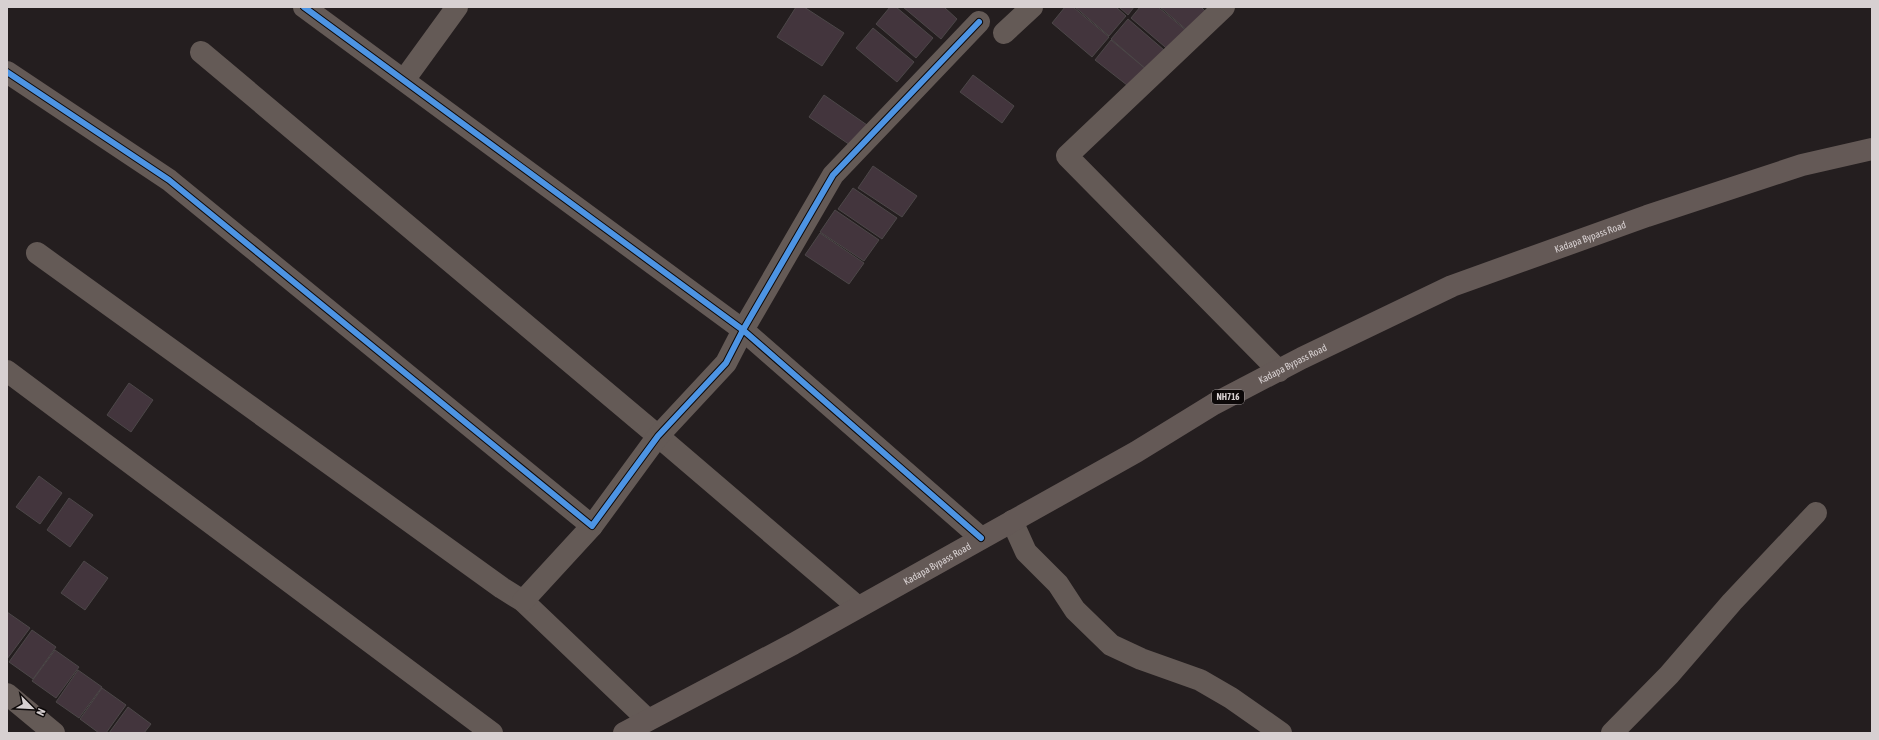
<svg xmlns="http://www.w3.org/2000/svg" width="1879" height="740" font-family="'Asap Condensed',sans-serif">
<style>
.building{fill:#43353d;stroke:#4c4748}
.lines{fill:none;stroke-linecap:round;stroke-linejoin:round}
.minor{stroke:#645a56;stroke-width:22}
.trunk{stroke:#645956;stroke-width:22}
.cycleway-casing{stroke:#0c0808;stroke-width:8}
.cycleway{stroke:#4d94e3;stroke-width:6}
.labels{text-anchor:middle;dominant-baseline:central;stroke-width:4;stroke-linejoin:round;paint-order:stroke}
.shield{fill:#0c0808;stroke:#9a9495;stroke-width:1}
.shield-label{font-size:9px;font-weight:bold;fill:#d7d0d1}
.street-label{font-size:10px;fill:#d7d0d1;stroke:#0c0808}
</style>
<rect width="100%" height="100%" fill="#241e1f"/>
<g class="building">
<polygon points="796,7 804,7 844,33 822,66 777,37"/>
<polygon points="890,7 896,7 933,38 916,58 876,24"/>
<polygon points="903,7 944,7 957,19 941,39"/>
<polygon points="1065,7 1073,7 1109,37 1092,57 1052,23"/>
<polygon points="1075,7 1116,7 1126,16 1109,36"/>
<polygon points="1119,7 1134,7 1128,15"/>
<polygon points="1140,7 1158,7 1188,32 1171,52 1131,18"/>
<polygon points="1160,7 1201,7 1205,11 1188,31"/>
<polygon points="1128,19 1164,50 1147,70 1111,39"/>
<polygon points="873,28 914,62 897,82 856,48"/>
<polygon points="1111,40 1147,70 1132,89 1095,60"/>
<polygon points="973,75 1014,106 1002,123 960,92"/>
<polygon points="824,95 867,125 853,147 809,117"/>
<polygon points="873,166 917,196 902,217 858,188"/>
<polygon points="853,188 897,218 882,239 838,209"/>
<polygon points="835,210 879,240 864,261 820,232"/>
<polygon points="820,233 864,263 849,284 805,255"/>
<polygon points="129,383 153,400 131,432 107,415"/>
<polygon points="39,476 62,493 40,524 16,507"/>
<polygon points="69,498 93,515 70,547 47,530"/>
<polygon points="84,561 108,578 85,610 61,593"/>
<polygon points="7,612 30,628 7,659"/>
<polygon points="32,630 56,647 33,679 9,662"/>
<polygon points="55,650 79,667 56,698 32,681"/>
<polygon points="78,670 102,687 79,718 56,702"/>
<polygon points="102,688 126,705 106,733 99,733 80,719"/>
<polygon points="128,707 151,724 144,733 109,733"/>
</g>
<g class="lines">
<g class="minor">
<polyline points="304,7 743,330 981,538"/>
<polyline points="1224,7 1067,156 1279,371"/>
<polyline points="1004,33 1032,7"/>
<polyline points="201,52 658,436 858,607"/>
<polyline points="7,72 169,180 592,526 658,436 726,363 743,330 833,175 979,22"/>
<polyline points="404,80 457,7"/>
<polyline points="37,253 502,588 523,601 648,720"/>
<polyline points="7,371 492,733"/>
<polyline points="1012,521 1026,552 1058,584 1075,610 1111,645 1141,659 1200,680 1231,698 1281,733"/>
<polyline points="523,601 592,526"/>
<polyline points="7,694 54,733"/>
<polyline points="1612,733 1669,675 1732,602 1816,513"/>
</g>
<path class="trunk" id="s1" d="M624,733L793,644L1136,452L1214,404L1302,358L1452,286L1647,216L1802,165L1872,149"/>
<g class="cycleway-casing">
<g id="cycleway">
<polyline points="304,7 743,330 981,538"/>
<polyline points="7,72 169,180 592,526 658,436 726,363 743,330 833,175 979,22"/>
</g>
</g>
<use href="#cycleway" class="cycleway"/>
</g>
<g class="labels">
<rect class="shield" x="1212" y="390" width="32" height="14" rx="3"/>
<g class="shield-label">
<text x="1228" y="397">NH716</text>
</g>
<g class="street-label">
<text stroke="none"><textPath href="#s1" startOffset="1088">Kadapa Bypass Road</textPath></text>
<text stroke="none"><textPath href="#s1" startOffset="764">Kadapa Bypass Road</textPath></text>
<text stroke="none"><textPath href="#s1" startOffset="356">Kadapa Bypass Road</textPath></text>
</g>
</g>
<rect width="1879" height="740" fill="none" stroke="#d7d0d1" stroke-width="16"/>
<g transform="translate(32 708) rotate(114)" stroke="#0c0808" stroke-width="3" paint-order="stroke">
<path d="M0-3L7 15L0 10L-7 15Z" fill="#d7d0d1"/>
<text y="-6" font-size="11" font-weight="bold" text-anchor="middle" fill="#d7d0d1">N</text>
</g>
</svg>
